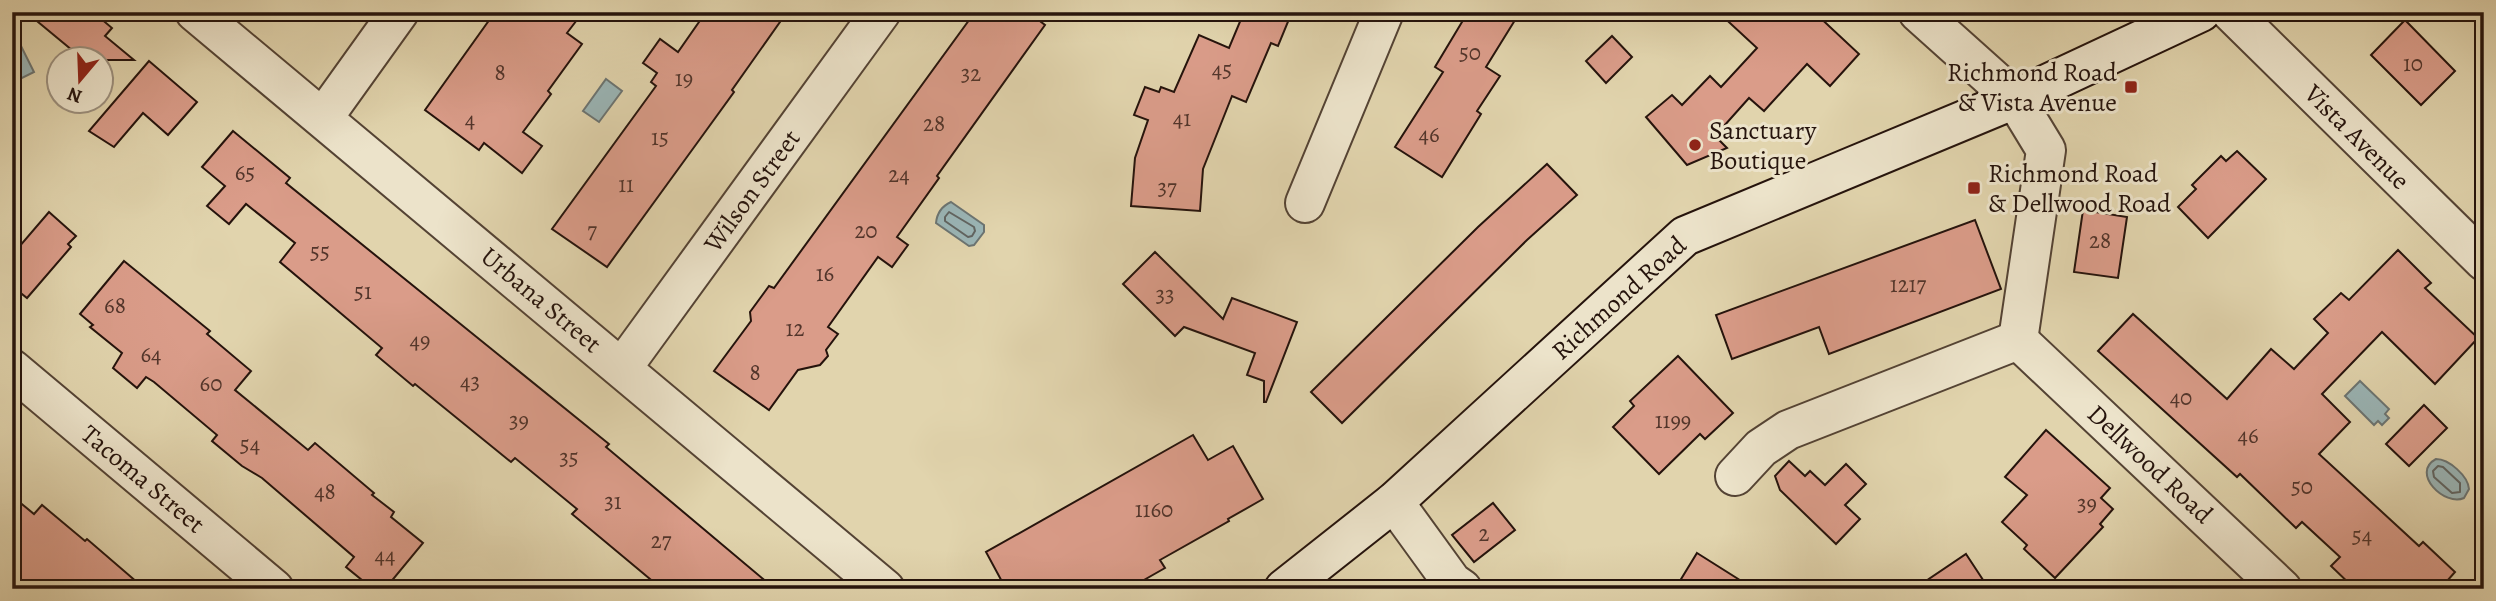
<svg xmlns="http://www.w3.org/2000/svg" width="2496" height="601" font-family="Alegreya,serif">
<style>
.water{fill:#9ab5b6;stroke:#6b7472;stroke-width:2}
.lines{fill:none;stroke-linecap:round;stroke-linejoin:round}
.shore{stroke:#606461;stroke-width:2}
.building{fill:#da9c89;stroke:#25130c;stroke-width:2}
.minor-casing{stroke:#544334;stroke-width:42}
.secondary-casing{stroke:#25130c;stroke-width:42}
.minor{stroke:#ece3ca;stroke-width:38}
.secondary{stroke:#ece3ca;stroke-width:38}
.poi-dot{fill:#8f2418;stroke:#ece3ca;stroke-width:2.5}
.labels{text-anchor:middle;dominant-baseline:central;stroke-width:6;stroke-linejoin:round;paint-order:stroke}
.number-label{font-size:23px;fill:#52352b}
.poi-label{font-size:26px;fill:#25130c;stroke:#ece3ca;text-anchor:start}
.street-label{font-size:26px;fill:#25130c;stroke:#ece3ca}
</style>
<rect width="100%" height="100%" fill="#e1d4ad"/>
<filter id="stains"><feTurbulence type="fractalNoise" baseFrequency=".00286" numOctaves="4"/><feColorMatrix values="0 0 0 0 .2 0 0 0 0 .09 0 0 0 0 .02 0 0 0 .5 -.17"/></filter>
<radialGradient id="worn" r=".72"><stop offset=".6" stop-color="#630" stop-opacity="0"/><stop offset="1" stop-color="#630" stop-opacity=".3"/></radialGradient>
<g class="water">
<polygon points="17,38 34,72 16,81 12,73 12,40"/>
<polygon points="606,79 622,91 599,122 583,111"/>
<path d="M951,202L984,225V232L974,245L969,246L936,223C937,213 942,206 951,202Z"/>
<polygon points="2360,381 2389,409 2385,414 2389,418 2382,425 2378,421 2374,425 2345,396"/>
<path d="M2436,459C2449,459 2468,476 2469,489L2464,498C2445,507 2410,473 2436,459Z"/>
</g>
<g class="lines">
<g class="shore">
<polygon points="949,212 974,227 975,231 972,236 968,237 945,221 945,217"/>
<polygon points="2438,466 2443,467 2460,483 2460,492 2452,493 2434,477 2433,471"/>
</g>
</g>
<g class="building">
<polygon points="26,12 93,12 112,28 105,36 134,60 84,60"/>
<polygon points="495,12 583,12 567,33 582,44 548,91 551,94 523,132 542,146 522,173 484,143 479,150 425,110"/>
<polygon points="706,12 787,12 732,90 734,92 700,139 607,267 552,229 656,86 651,82 657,73 643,63 660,39 678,52"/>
<polygon points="975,12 1028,12 1045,25 937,176 939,178 897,237 908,245 892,267 878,257 828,327 838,334 826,350 828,356 820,365 798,370 769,410 714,371 751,321 750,312 769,286 774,288"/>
<polygon points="1244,12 1292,12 1278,46 1271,43 1246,102 1232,96 1203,169 1200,211 1131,206 1135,158 1148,120 1134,115 1145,87 1159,92 1161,87 1174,92 1199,35 1229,48"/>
<polygon points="1468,12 1520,12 1486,67 1500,76 1477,111 1481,114 1442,177 1395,147 1443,72 1435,67"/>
<polygon points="1718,12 1814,12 1859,54 1830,86 1807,64 1764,111 1749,98 1715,136 1727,148 1687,165 1646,117 1672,95 1682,105 1710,76 1721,87 1757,48"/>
<polygon points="2405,20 2455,71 2421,105 2371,55"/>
<polygon points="1612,36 1632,57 1606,83 1586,61"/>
<polygon points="149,61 197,102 168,135 143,113 114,147 89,131"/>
<polygon points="233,131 290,178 286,183 609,444 606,447 775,589 662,589 572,514 577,509 515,458 511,462 415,384 413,386 376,355 382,348 280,262 295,243 246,204 229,224 207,206 225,186 202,167"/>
<polygon points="2237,151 2266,179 2208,238 2178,207 2196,189 2192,185 2221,156 2226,161"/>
<polygon points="1547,164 1577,195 1527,240 1342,423 1311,392 1478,227"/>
<polygon points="2083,210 2127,217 2118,278 2074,272"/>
<polygon points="49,212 76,236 68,244 71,247 27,298 12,286 12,255"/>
<polygon points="1975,220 2001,289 1829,354 1819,327 1732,359 1716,315"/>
<polygon points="2398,250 2431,283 2425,288 2478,338 2435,384 2382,332 2322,394 2350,422 2319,454 2419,546 2423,542 2455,572 2440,589 2355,589 2331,566 2340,557 2302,522 2296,528 2240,474 2237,477 2098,351 2133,314 2227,399 2271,349 2294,369 2328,333 2314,319 2341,293 2349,300"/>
<polygon points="1155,252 1223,319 1232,298 1297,322 1266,402 1264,402 1264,381 1247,375 1255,353 1184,327 1175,336 1123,284"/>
<polygon points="124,261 210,331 207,334 251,371 235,390 308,450 315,443 374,493 372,495 394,512 391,517 423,543 385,589 373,589 346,567 354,557 262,478 242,466 212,441 217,435 154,382 146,377 137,388 113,368 122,353 90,327 93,325 80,314"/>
<polygon points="1678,356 1733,413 1705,439 1700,434 1659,474 1613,427 1634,406 1630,401"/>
<polygon points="2424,405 2447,428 2409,466 2386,444"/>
<polygon points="2046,430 2110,488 2101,498 2113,509 2100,524 2103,527 2055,578 2024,549 2027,545 2002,522 2027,495 2005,477"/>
<polygon points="1193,435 1208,460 1233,446 1263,499 1228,519 1229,521 1160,560 1165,568 1128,589 1006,589 986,552"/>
<polygon points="1789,461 1805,476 1810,471 1825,485 1846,464 1866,484 1845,505 1860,519 1836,544 1780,490 1775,476"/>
<polygon points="12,496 34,514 42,505 85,541 87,539 145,589 27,589 12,576"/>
<polygon points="1493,503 1515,530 1474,562 1452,535"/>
<polygon points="1697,553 1754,589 1675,589"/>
<polygon points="1966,554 1989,589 1914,589"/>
</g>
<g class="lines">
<g class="minor-casing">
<g id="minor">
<polyline points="195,12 885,589"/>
<polyline points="1918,12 2015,99 2046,150 2018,340"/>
<polyline points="2231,12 2484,261"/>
<polyline points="323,118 399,12"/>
<polyline points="1305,203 1384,12"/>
<polyline points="2018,340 2282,589"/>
<polyline points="622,368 881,12"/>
<polyline points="12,369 274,589"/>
<polyline points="1735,476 1761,448 1788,430 2018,340"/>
<polyline points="1394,502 1452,582 1462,589"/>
</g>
</g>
<g class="secondary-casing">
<polyline id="secondary" points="1284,589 1394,502 1685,236 2015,99 2201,12"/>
</g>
<use href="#minor" class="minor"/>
<use href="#secondary" class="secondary"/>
</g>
<g class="poi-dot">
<rect x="2124" y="80" width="14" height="14" rx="3.5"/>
<circle cx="1695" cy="145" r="7"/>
<rect x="1967" y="181" width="14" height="14" rx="3.5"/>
</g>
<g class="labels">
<g class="number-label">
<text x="1470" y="52">50</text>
<text x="2413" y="63">10</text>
<text x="1222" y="69">45</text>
<text x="500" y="72">8</text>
<text x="971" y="73">32</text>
<text x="684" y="78">19</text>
<text x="1182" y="118">41</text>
<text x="470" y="119">4</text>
<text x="934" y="123">28</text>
<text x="1429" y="134">46</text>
<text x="660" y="137">15</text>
<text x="245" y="172">65</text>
<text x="899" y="174">24</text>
<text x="626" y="184">11</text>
<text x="1167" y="187">37</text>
<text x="592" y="230">7</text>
<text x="866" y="230">20</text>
<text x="2100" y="240">28</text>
<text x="320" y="251">55</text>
<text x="825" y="273">16</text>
<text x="1908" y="284">1217</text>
<text x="363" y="291">51</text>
<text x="1165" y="294">33</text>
<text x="115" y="305">68</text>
<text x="795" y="328">12</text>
<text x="420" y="340">49</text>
<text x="151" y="354">64</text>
<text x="755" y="372">8</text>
<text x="470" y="381">43</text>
<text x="211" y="383">60</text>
<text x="2181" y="397">40</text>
<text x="519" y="420">39</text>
<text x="1673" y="420">1199</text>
<text x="2248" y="435">46</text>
<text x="250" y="444">54</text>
<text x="569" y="457">35</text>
<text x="2302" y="486">50</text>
<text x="325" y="491">48</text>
<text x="613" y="501">31</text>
<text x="2087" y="503">39</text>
<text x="1154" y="509">1160</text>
<text x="1484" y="533">2</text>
<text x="2362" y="535">54</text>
<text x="661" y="540">27</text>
<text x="385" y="555">44</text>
</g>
<g class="poi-label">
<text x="2117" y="72" text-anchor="end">Richmond Road<tspan x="2117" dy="30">&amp; Vista Avenue</tspan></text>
<text x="1709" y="130">Sanctuary<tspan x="1709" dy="30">Boutique</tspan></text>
<text x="1988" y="173">Richmond Road<tspan x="1988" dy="30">&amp; Dellwood Road</tspan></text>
</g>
<g class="street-label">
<text transform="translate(2357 137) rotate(45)">Vista Avenue</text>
<text transform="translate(752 191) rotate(-54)">Wilson Street</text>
<text transform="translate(1619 298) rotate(-42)">Richmond Road</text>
<text transform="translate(541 300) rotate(40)">Urbana Street</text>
<text transform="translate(2150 464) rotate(43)">Dellwood Road</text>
<text transform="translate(143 479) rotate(40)">Tacoma Street</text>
</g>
</g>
<rect width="2496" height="601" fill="none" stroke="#e1d4ad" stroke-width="42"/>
<rect x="14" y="14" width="2468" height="573" fill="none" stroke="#25130c" stroke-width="3.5"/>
<rect x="21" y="21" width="2454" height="559" fill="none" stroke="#25130c" stroke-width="2"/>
<g transform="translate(80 80) rotate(199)"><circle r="33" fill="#ece3ca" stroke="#9c907e" stroke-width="2"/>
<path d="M0-5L12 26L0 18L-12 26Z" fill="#8f2418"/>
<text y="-10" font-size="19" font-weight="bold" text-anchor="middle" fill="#25130c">N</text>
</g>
<rect width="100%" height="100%" filter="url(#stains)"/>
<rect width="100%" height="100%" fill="url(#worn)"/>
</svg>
